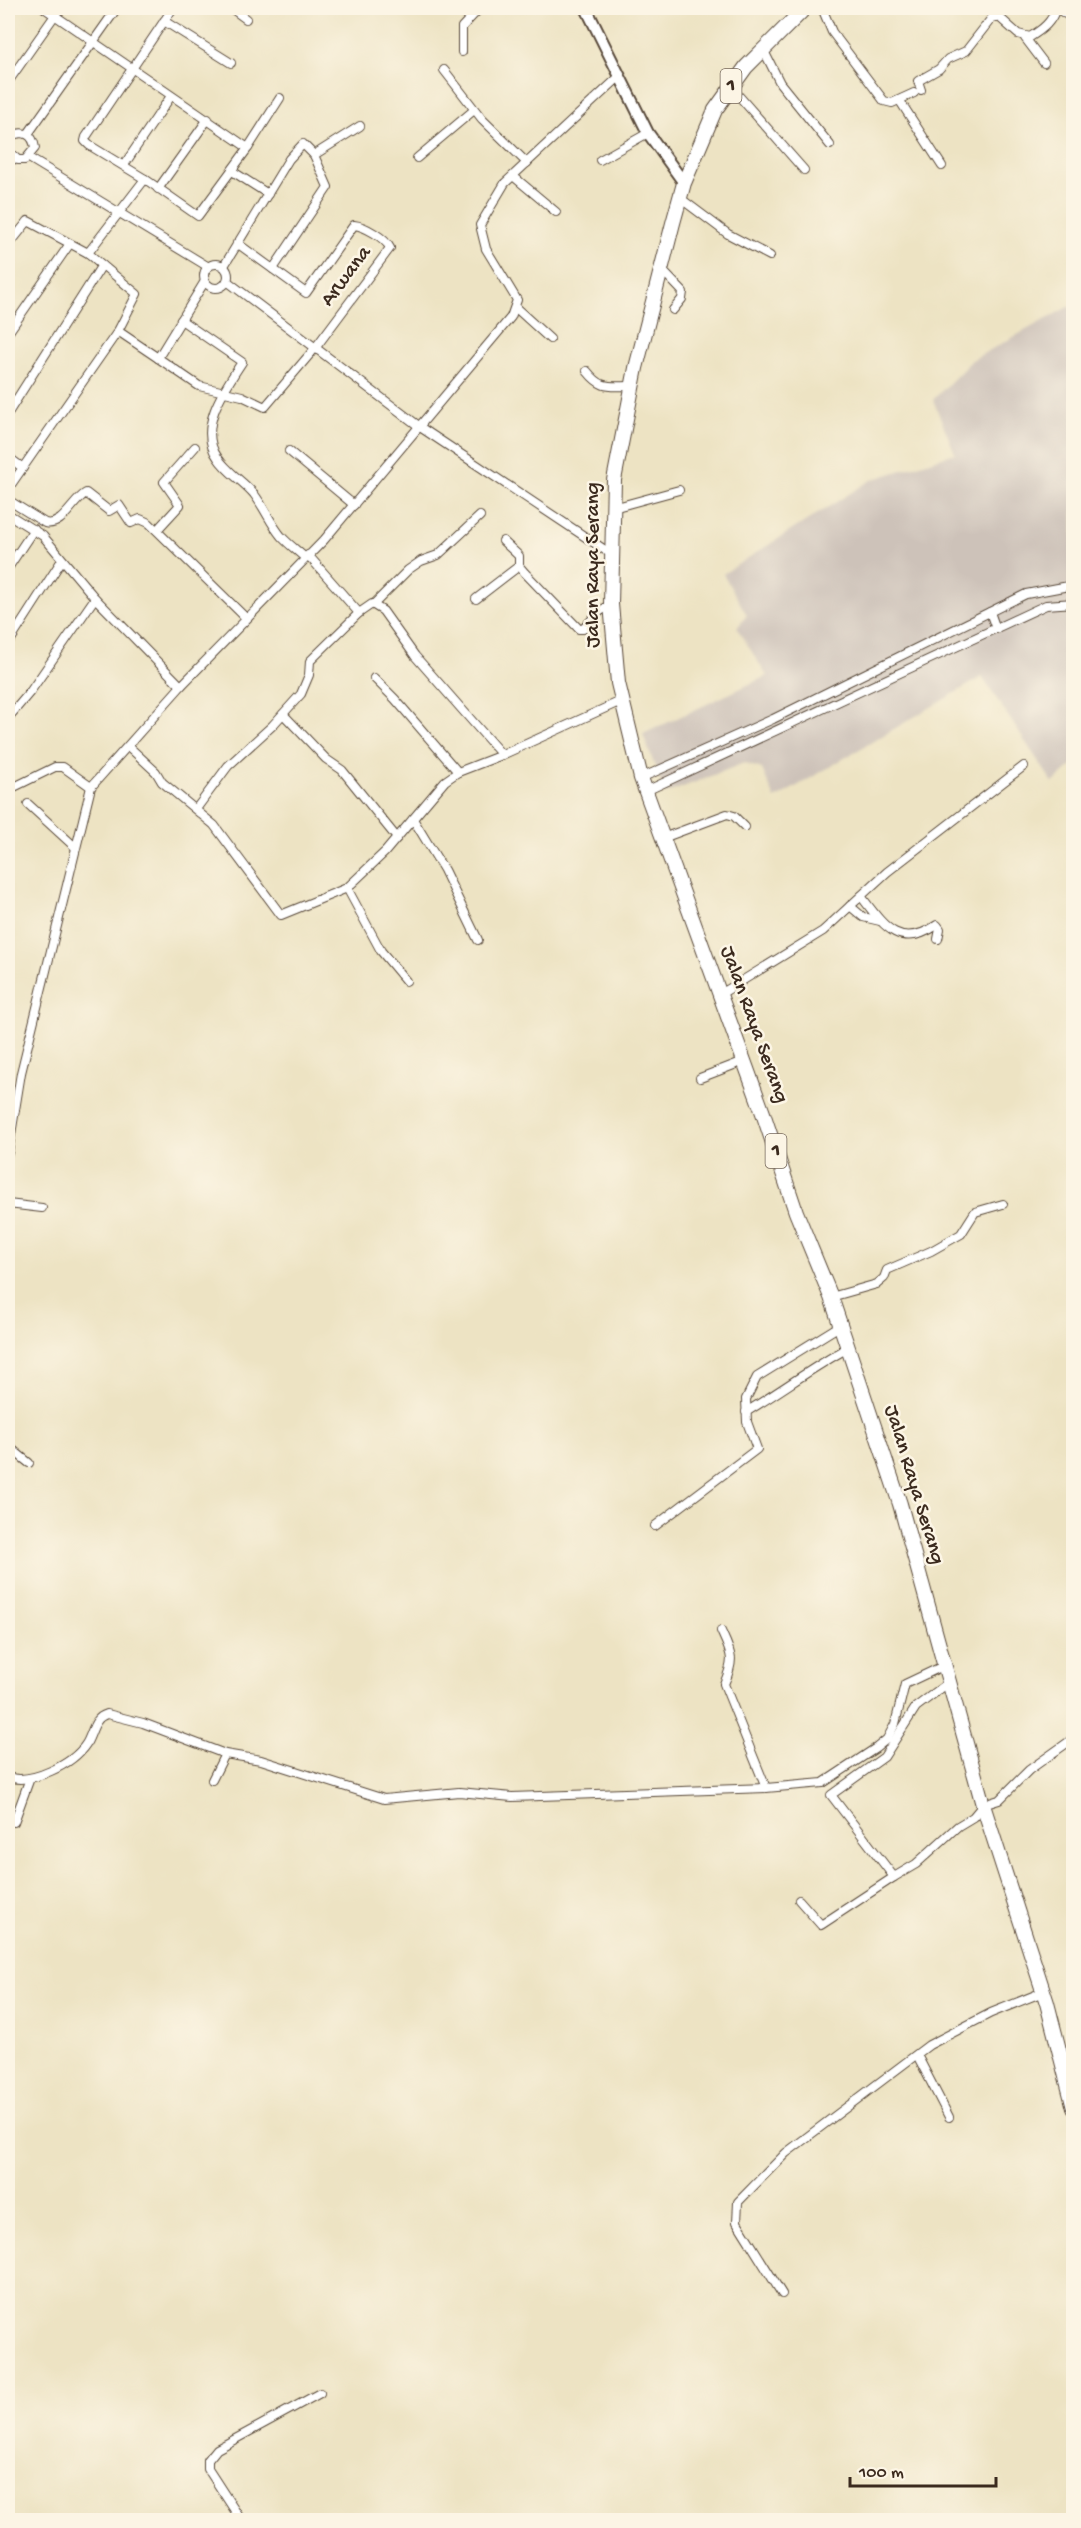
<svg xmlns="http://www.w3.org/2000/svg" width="1081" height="2528" font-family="'Gochi Hand',sans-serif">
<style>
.industrial{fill:#cdc2b9}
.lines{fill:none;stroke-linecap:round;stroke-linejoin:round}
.street-casing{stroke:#564637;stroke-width:10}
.secondary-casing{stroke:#564637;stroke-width:14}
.highway-casing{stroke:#564637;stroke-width:16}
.street{stroke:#fff;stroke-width:8}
.secondary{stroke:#fff;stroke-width:10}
.highway{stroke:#fff;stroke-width:14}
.labels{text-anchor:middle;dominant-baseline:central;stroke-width:5;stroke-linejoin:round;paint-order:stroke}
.shield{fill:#fcf5e5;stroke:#75675a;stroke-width:1.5}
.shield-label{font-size:20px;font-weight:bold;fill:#3b2a1e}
.street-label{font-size:21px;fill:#3b2a1e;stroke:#fcf5e5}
</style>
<rect width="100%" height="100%" fill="#fcf5e5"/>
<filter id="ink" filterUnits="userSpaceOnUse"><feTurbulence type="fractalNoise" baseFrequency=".0167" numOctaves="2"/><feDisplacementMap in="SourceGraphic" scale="12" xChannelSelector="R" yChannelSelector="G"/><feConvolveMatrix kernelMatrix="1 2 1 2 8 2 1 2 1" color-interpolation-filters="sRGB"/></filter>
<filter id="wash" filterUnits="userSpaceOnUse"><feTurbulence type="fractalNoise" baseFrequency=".008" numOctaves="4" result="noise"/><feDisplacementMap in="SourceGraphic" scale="24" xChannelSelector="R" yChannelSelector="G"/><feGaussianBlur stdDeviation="1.35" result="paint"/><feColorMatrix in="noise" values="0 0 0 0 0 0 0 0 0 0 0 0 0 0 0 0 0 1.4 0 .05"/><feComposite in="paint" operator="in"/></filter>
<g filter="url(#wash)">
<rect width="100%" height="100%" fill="#ede3c3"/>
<polygon class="industrial" points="1068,307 1073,307 1073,765 1053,783 982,677 775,799 762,769 744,763 665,794 643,734 767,676 737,628 747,615 723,574 871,480 955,453 933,400 972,360"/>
</g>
<g filter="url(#ink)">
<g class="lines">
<g class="street-casing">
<g id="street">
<polyline points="44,8 248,148"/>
<polyline points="173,8 86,137 85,141 89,145 145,179 198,216 248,148 280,98"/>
<polyline points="231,8 246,19"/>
<polyline points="822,8 832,32 884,101 892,103 914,93"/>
<polyline points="988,8 996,18"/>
<polyline points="1056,8 1074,19"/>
<polyline points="164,21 231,63"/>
<polyline points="1025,38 1044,63"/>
<polyline points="763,49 780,83 830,145"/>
<polyline points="462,52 462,27 480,8"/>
<polyline points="444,70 482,119 527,163"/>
<polyline points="8,82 60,8"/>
<polyline points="731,87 804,170"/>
<path d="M921,90L918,81L939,69L948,59L966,51L991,19L999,17L1018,34L1030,37C1043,29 1052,22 1056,8"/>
<polyline points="900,101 942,166"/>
<polyline points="28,134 117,8"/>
<path d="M8,150L11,136C24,130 33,134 35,148L25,160H18L8,151"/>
<polyline points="314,155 360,126"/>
<polyline points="29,158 207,266"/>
<polyline points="417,158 474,110"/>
<polyline points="600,160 648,133"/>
<polyline points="124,165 171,96"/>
<polyline points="232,171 268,194"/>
<polyline points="513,176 556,212"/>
<polyline points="158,189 208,119"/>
<polyline points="680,198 728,234 770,256"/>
<polyline points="8,246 28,221 88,253 137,294 118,331"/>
<polyline points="88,253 145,179"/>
<circle cx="216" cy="276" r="12"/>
<polyline points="224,266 289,159 303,144 314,155 328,187 273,269"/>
<polyline points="662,270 683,292 682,299 673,310"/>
<polyline points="227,281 420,427 611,554"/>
<polyline points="516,308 550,339"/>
<path d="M181,320L242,362C225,388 196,428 218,458C227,472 243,481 254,494C264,507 271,524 281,536C288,544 298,551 305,558"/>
<polyline points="8,333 69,245"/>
<path d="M158,358L199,386L242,396L265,407L316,347L390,248C385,238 365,226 354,225L306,293L237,243"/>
<path d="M587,371C602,390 609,386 632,386"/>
<polyline points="8,413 102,265"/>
<polyline points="289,451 354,505"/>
<polyline points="8,457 23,468"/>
<polyline points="8,489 118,331 158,358 205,281"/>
<path d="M8,500L45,523C63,527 72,501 86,493L109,511L119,505L131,523L140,519L149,523L246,618"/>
<polyline points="613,508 679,490"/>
<polyline points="8,514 43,536 95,598 181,686"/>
<polyline points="157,530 180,505 164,482 195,447"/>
<polyline points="503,541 519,556 519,566 525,573 579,629 583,629 599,612 611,604"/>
<polyline points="308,555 359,613"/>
<polyline points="8,568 34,529"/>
<polyline points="476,599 519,566"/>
<polyline points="374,604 408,570 421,561 438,555 480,516"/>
<polyline points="990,612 996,629"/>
<polyline points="8,644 62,560"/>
<polyline points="374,678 395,699 458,772"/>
<polyline points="283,714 326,759 342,770 397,838"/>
<polyline points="8,718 30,692 95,598"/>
<polyline points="128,746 156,772 162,782 214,825 281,915 347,888 385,852 445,781 458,772 502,755"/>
<polyline points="641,778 773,719 1026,594 1074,585"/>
<polyline points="8,790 55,767 63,767 91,787"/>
<polyline points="646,791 1046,605 1074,603"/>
<polyline points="28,804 75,847"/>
<polyline points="196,809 228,766 272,726 301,694 309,675 310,661 359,613 372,604 383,611 415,656 502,755 621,701"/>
<polyline points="413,819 444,870 478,940"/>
<polyline points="663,838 727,814 734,816 745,827"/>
<polyline points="347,888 381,951 406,981"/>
<path d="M861,896C883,925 899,951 937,925L940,929L938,939"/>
<polyline points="850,906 863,917 880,921"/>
<polyline points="719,995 823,931 887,872 1024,766"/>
<polyline points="700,1078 744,1061"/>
<polyline points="8,1153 21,1073 91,787 181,686 324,540 511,317 517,300 486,249 480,225 505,183 620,76"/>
<polyline points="8,1204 42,1208"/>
<polyline points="831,1297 877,1284 884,1278 887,1270 931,1251 961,1234 975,1212 1003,1204"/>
<path d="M746,1412C781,1391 813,1367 848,1348"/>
<polyline points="8,1446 29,1463"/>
<polyline points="655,1526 757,1449 747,1422 746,1399 757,1377 841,1325"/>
<path d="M721,1631C732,1655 735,1659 724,1684L766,1788"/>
<polyline points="948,1683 916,1707 884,1757 831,1795 894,1877 916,1864 958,1826 973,1817 983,1805 999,1800 1029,1770 1074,1738"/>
<path d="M8,1777C31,1785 73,1764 86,1744C93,1733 93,1718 107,1714L143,1723L225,1754L261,1760L384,1799L459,1792L512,1797L766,1788L823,1783L876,1748L887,1739L895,1724L905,1684L943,1666"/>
<polyline points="212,1780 225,1754"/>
<polyline points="14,1822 30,1778"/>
<polyline points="799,1900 821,1925 894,1877"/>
<polyline points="917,2055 949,2117"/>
<polyline points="782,2294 737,2222 738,2202 786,2153 929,2045 991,2013 1043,1992"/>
<polyline points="241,2520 208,2469 208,2460 217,2449 320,2393"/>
</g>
</g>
<g class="secondary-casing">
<polyline id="secondary" points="586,8 648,133 684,183"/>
</g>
<g class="highway-casing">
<polyline id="highway" points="805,8 746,67 715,110 684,183 673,223 636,368 614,480 611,604 618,683 641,778 763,1113 796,1212 831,1297 900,1504 983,1805 1047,2003 1074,2108"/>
</g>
<use href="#street" class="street"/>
<use href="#secondary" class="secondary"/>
<use href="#highway" class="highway"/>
</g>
</g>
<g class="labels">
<g class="shield">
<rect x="720.5" y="69" width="21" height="34" rx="4.5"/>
<rect x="765.5" y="1134" width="21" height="34" rx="4.5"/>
</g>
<g class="shield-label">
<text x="731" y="86">1</text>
<text x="776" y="1151">1</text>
</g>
<g class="street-label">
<text transform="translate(347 277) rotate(-53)">Arwana</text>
<text transform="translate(594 565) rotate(-90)">Jalan Raya Serang</text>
<text transform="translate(753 1025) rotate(70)">Jalan Raya Serang</text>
<text transform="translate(913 1485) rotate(73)">Jalan Raya Serang</text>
</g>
</g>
<rect width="1081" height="2528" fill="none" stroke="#fcf5e5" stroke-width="30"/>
<path d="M850 2477v9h146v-9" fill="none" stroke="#3b2a1e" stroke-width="3"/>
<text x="859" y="2477" font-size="18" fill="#3b2a1e" stroke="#fcf5e5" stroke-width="4.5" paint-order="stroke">100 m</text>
</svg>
